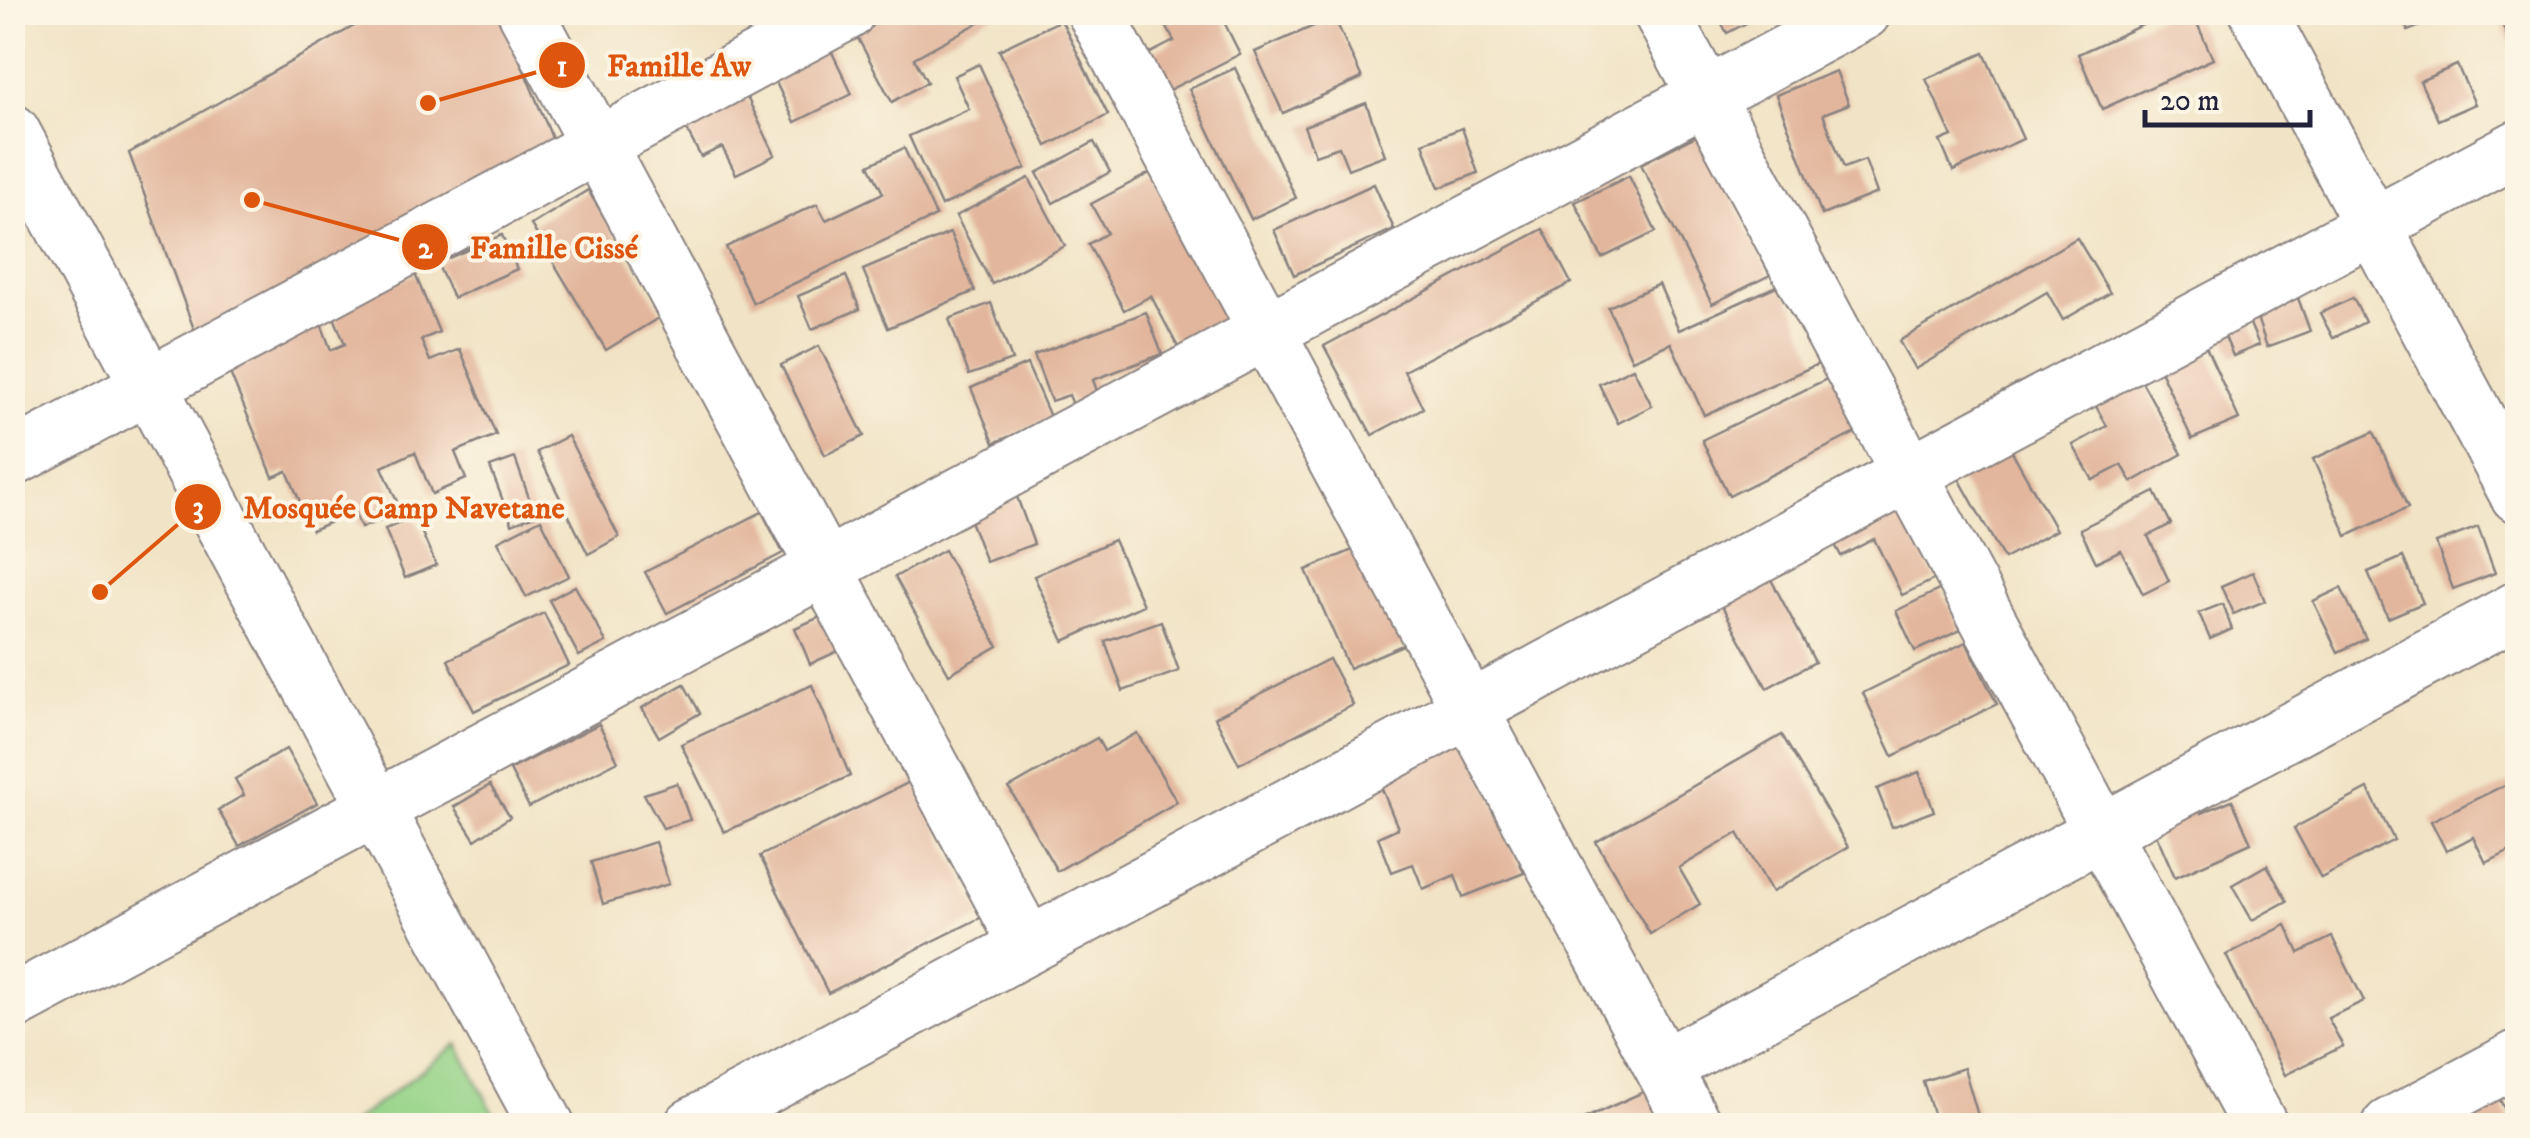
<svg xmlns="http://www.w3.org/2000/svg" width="2530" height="1138" font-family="'IM FELL DW Pica',serif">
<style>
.green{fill:#96d388;stroke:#5c7a62;stroke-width:2.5}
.building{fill:#e2b69c}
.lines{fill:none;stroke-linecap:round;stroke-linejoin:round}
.minor-casing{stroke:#8a8280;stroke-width:59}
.minor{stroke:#fff;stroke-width:55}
.leader{fill:none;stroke:#de560e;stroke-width:4}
.callout-dot{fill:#de560e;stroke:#fcf5e5;stroke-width:4}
.mark-label{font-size:30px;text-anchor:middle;font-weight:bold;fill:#fff}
.callout-label{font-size:32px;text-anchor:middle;font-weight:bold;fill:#de560e;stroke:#fcf5e5;stroke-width:8;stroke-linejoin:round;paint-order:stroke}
</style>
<rect width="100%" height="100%" fill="#fcf5e5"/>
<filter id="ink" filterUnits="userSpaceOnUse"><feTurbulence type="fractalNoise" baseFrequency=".01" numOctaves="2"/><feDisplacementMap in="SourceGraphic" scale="20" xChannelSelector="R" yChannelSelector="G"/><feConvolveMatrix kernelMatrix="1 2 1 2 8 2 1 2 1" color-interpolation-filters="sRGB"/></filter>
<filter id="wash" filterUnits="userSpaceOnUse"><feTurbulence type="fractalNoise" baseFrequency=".0048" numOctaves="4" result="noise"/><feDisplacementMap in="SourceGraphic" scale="40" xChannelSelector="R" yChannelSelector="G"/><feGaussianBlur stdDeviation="2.25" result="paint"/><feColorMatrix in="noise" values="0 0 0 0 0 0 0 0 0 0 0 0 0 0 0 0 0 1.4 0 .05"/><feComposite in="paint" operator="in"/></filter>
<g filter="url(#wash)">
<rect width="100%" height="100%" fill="#f1e3c5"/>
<polygon class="green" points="457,1044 500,1125 349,1125"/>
<g id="blocks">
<g class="building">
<polygon points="379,12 500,12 557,150 198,340 129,153"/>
<polygon points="879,12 998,12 914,58 927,82 892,102 852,27"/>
<polygon points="1159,12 1219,12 1240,54 1153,98 1135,61 1174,41"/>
<polygon points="1716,12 1756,12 1758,17 1727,33"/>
<polygon points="2171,12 2192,12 2213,59 2102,109 2078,54"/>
<polygon points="2400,13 2453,13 2408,31"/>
<polygon points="1334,17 1362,78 1283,113 1255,52"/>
<polygon points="2518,18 2518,61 2502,24"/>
<polygon points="1061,20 1108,115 1047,146 999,50"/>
<polygon points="829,46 852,94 795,122 771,72"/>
<polygon points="1984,53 2023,139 1953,171 1940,141 1952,136 1926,79"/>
<polygon points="979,64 1026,168 941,206 909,136 969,109 954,76"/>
<polygon points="2457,65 2475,104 2438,120 2420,81"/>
<polygon points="1235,68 1296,198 1251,219 1189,89"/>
<polygon points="1836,71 1849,104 1823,114 1844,168 1865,160 1877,193 1822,215 1776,95"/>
<polygon points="747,97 775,155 736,174 722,147 701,157 685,127"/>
<polygon points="1366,103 1385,155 1348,169 1339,147 1315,155 1304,126"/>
<polygon points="1462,128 1478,173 1439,188 1423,143"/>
<polygon points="1700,134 1770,275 1712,304 1641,164"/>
<polygon points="1094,142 1110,172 1053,203 1037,173"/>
<polygon points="904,148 936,216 753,303 726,247 817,204 826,220 883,193 869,165"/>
<polygon points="1152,172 1231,322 1179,349 1151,296 1124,310 1088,244 1107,233 1091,204"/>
<polygon points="1629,176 1656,232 1602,258 1575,202"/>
<polygon points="1029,178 1065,246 992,284 956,216"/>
<polygon points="1374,184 1394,229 1294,275 1274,230"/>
<polygon points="588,190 663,315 606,350 531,225"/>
<polygon points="1543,229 1571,283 1404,371 1423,408 1372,435 1324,346"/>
<polygon points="950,233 975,291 888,328 863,270"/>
<polygon points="502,235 517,269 453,298 437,263"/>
<polygon points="2077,238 2110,293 2063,320 2047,292 1915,369 1899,341"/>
<polygon points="415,274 439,332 421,340 430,361 460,349 496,435 455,452 466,479 432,494 415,452 382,467 401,511 361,528 354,512 312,530 287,471 273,477 225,361 320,321 331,350 345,344 331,310"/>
<polygon points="846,276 860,309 812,329 798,296"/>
<polygon points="1783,283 1818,364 1704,415 1671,343 1632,360 1608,307 1659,284 1679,330"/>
<polygon points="2294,287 2310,331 2267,347 2252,303"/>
<polygon points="2353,298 2365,322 2333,338 2320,313"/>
<polygon points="991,303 1012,360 969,375 949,319"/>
<polygon points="2242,305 2259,345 2233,356 2216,315"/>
<polygon points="1146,312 1162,354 1093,380 1103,407 1078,417 1069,395 1051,401 1034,355"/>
<polygon points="819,346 864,436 825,455 781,365"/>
<polygon points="2206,347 2239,419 2192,439 2159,368"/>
<polygon points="2130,360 2182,454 2132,482 2122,465 2093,480 2073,445 2107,426 2084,385"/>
<polygon points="1027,364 1051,419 994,443 971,388"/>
<polygon points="1633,368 1652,406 1618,423 1599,384"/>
<polygon points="1833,376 1859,431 1729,496 1702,440"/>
<polygon points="2374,432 2408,508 2347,536 2313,459"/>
<polygon points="568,436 619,537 588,554 537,452"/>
<polygon points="2004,437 2056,530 2004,559 1952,466"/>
<polygon points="515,458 535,515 512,524 490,467"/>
<polygon points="2155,492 2171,524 2148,536 2169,581 2143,594 2121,550 2096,562 2080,529"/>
<polygon points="1016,494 1034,544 986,562 967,513"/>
<polygon points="1894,500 1935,579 1902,595 1874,539 1841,556 1829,533"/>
<polygon points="762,512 783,553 667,613 645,572"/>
<polygon points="415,517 436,565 405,578 385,529"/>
<polygon points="541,519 569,576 526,597 498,541"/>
<polygon points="2478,527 2495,573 2453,589 2436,543"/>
<polygon points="1114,540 1143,605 1064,641 1034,576"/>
<polygon points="1362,546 1405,644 1349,668 1306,570"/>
<polygon points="944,550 998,646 949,674 895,577"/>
<polygon points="2403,557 2423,603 2388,618 2368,572"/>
<polygon points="1767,572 1815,662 1767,688 1718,599"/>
<polygon points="2253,572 2265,601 2233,614 2221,586"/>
<polygon points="575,586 606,642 579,656 549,600"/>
<polygon points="2341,588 2366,639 2338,652 2313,601"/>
<polygon points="1941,589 1961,630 1915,651 1896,611"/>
<polygon points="2222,604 2232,629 2210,639 2199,613"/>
<polygon points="834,611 849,646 810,664 795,628"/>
<polygon points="544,613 569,665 474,711 448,660"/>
<polygon points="1161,621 1179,671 1123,691 1105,641"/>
<polygon points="1966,642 1997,704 1893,756 1863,693"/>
<polygon points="1329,659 1353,705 1239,764 1215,717"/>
<polygon points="684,684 700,713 659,737 642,708"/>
<polygon points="812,685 850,776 724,832 681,744"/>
<polygon points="599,724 618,761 529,807 510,770"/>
<polygon points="1137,733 1177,802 1057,871 1009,788 1097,738 1104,751"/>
<polygon points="1468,734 1524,873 1463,897 1455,875 1423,889 1413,864 1392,872 1378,837 1398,828 1375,772"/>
<polygon points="1782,735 1848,847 1772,892 1738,833 1679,868 1700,904 1650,934 1596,842"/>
<polygon points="286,749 317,803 239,846 218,810 244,795 235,779"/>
<polygon points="1919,772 1934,811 1892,827 1877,789"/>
<polygon points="914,780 982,917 828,993 760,856"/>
<polygon points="2187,780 2201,813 2232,800 2251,843 2175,877 2141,800"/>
<polygon points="677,783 690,820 663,828 644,794"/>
<polygon points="2509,783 2518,799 2518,847 2486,863 2473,837 2446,851 2431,821"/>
<polygon points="490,785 510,817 475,840 454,807"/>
<polygon points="2368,789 2394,840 2321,878 2294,828"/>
<polygon points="655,842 669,884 603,904 591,862"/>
<polygon points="2267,865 2287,901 2252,920 2232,885"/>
<polygon points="2286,925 2299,953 2332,937 2364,1001 2328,1018 2343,1046 2285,1075 2226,955"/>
<polygon points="1964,1068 1981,1126 1937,1126 1923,1081"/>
<polygon points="2490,1080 2513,1126 2400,1126"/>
<polygon points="1652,1088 1668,1126 1568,1126"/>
</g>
</g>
</g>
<g filter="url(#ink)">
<use href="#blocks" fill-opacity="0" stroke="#8a8280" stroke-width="2.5"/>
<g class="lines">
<g class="minor-casing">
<g id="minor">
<polyline points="526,12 1028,946"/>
<polyline points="1095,12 1694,1126"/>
<polyline points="1661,12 2260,1126"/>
<polyline points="2258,12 2518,495"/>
<polyline points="12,132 547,1126"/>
<polyline points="12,459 847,12"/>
<polyline points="12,1003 1863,12"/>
<polyline points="1663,1067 2518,609"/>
<polyline points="692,1126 2518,148"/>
<polyline points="2390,1126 2518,1058"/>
</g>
</g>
<use href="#minor" class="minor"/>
</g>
</g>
<path class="leader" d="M428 103L562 65M252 200L425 247M100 592L198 507"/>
<g class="callout-dot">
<circle cx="428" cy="103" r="10"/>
<circle cx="252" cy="200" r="10"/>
<circle cx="100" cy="592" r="10"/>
<circle cx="562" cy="65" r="25"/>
<circle cx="425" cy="247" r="25"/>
<circle cx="198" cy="507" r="25"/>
</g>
<g class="mark-label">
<text x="562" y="76">1</text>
<text x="425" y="258">2</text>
<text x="198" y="517">3</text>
</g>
<g class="callout-label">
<text x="679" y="76">Famille Aw</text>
<text x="554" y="258">Famille Cissé</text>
<text x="404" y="518">Mosquée Camp Navetane</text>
</g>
<rect width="2530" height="1138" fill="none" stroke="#fcf5e5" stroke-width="50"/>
<path d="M2145 110v15h165v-15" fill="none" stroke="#22223b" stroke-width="5"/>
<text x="2160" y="110" font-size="30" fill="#22223b" stroke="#fcf5e5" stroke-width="8" paint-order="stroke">20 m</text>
</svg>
